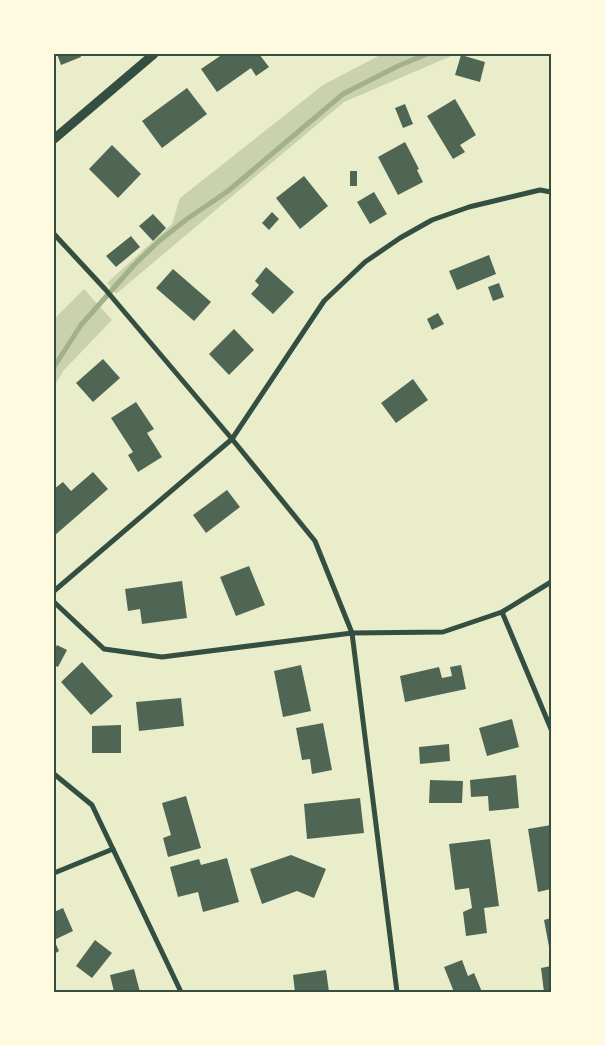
<svg xmlns="http://www.w3.org/2000/svg" width="605" height="1046" font-family="'PT Sans',sans-serif">
<style>
.green{fill:#cad2ad}
.lines{fill:none;stroke-linecap:round;stroke-linejoin:round}
.stream{stroke:#a3b18a;stroke-width:5}
.building{fill:#4f6655}
.minor{stroke:#344e41;stroke-width:5}
.tertiary{stroke:#344e41;stroke-width:9}
.neatline{fill:none;stroke:#344e41;stroke-width:2}
</style>
<rect width="100%" height="100%" fill="#e9edc9"/>
<g class="green">
<polygon points="382,54 456,54 344,102 116,294 107,283 172,224 180,198 323,85"/>
<polygon points="84,289 112,320 64,370 54,386 54,319"/>
</g>
<g class="lines">
<polyline class="stream" points="54,367 81,325 134,265 159,241 187,219 228,191 343,94 398,66 427,54"/>
</g>
<g class="building">
<polygon points="57,54 80,54 81,57 61,65"/>
<polygon points="223,54 259,54 269,67 256,76 251,68 217,92 201,69"/>
<polygon points="461,55 485,62 480,82 455,75"/>
<polygon points="187,88 207,114 162,148 142,121"/>
<polygon points="455,99 476,135 460,145 465,152 453,159 427,116"/>
<polygon points="405,104 413,124 403,128 395,108"/>
<polygon points="405,142 419,169 417,170 423,182 398,195 378,157"/>
<polygon points="112,145 141,174 118,198 89,169"/>
<rect x="350" y="171" width="7" height="15"/>
<polygon points="304,176 328,206 300,229 276,198"/>
<polygon points="374,192 387,214 370,224 357,202"/>
<polygon points="272,212 279,219 269,230 262,223"/>
<polygon points="153,214 166,228 153,241 139,226"/>
<polygon points="131,236 140,247 116,267 106,256"/>
<polygon points="489,255 496,274 457,290 449,271"/>
<polygon points="266,267 294,292 273,314 251,294 259,285 255,281"/>
<polygon points="173,269 211,302 194,321 156,288"/>
<polygon points="499,283 504,297 493,301 488,287"/>
<polygon points="438,313 444,324 432,330 427,319"/>
<polygon points="234,329 254,350 229,375 209,354"/>
<polygon points="103,359 120,378 93,402 76,383"/>
<polygon points="413,379 428,400 396,423 381,403"/>
<polygon points="136,402 154,429 147,433 162,457 138,472 128,455 133,452 111,418"/>
<polygon points="93,472 108,489 54,536 54,489 63,482 71,491"/>
<polygon points="227,490 240,507 206,533 193,515"/>
<polygon points="249,566 265,605 236,616 220,577"/>
<polygon points="182,581 187,618 142,624 140,609 128,611 125,589"/>
<polygon points="57,645 67,650 58,667 54,665 54,650"/>
<polygon points="82,662 113,696 91,715 61,682"/>
<polygon points="301,665 311,711 283,717 274,671"/>
<polygon points="461,665 466,689 405,702 400,676 439,667 442,678 452,676 450,667"/>
<polygon points="181,698 184,726 139,731 136,702"/>
<polygon points="512,719 519,747 487,756 479,728"/>
<polygon points="323,723 332,770 312,774 310,759 302,760 296,728"/>
<polygon points="121,725 121,753 92,753 92,726"/>
<polygon points="449,744 450,761 420,764 419,747"/>
<polygon points="516,775 519,808 489,811 488,796 471,797 470,780"/>
<polygon points="430,780 463,781 462,803 429,803"/>
<polygon points="186,796 201,848 168,857 163,838 171,835 162,803"/>
<polygon points="360,798 364,833 307,839 304,804"/>
<polygon points="551,825 551,889 538,892 528,829"/>
<polygon points="490,839 499,906 484,908 487,933 466,936 463,912 472,908 469,888 455,890 449,844"/>
<polygon points="291,855 326,869 314,898 297,891 262,904 250,869"/>
<polygon points="227,858 239,902 203,912 198,892 178,897 170,867 199,859 201,865"/>
<polygon points="63,908 73,931 54,940 59,951 54,954 54,912"/>
<polygon points="551,918 551,951 550,952 544,920"/>
<polygon points="95,940 112,953 92,978 76,966"/>
<polygon points="462,960 468,976 474,973 482,992 454,992 444,967"/>
<polygon points="551,966 551,991 544,992 541,968"/>
<polygon points="134,969 140,992 114,992 110,975"/>
<polygon points="326,970 329,992 295,992 293,975"/>
</g>
<g class="lines">
<g class="minor">
<polyline points="54,234 105,289 232,439 315,541 352,633 397,992"/>
<polyline points="54,591 232,439 324,301 365,262 400,238 432,220 469,207 540,190 551,192"/>
<polyline points="54,602 104,649 162,657 352,633 443,632 502,612 551,582"/>
<polyline points="502,612 551,729"/>
<polyline points="54,774 92,805 181,992"/>
<polyline points="54,873 113,849"/>
</g>
<polyline class="tertiary" points="54,139 154,54"/>
</g>
<rect width="605" height="1046" fill="none" stroke="#fefae0" stroke-width="110"/>
<rect x="55" y="55" width="495" height="936" class="neatline"/>
</svg>
